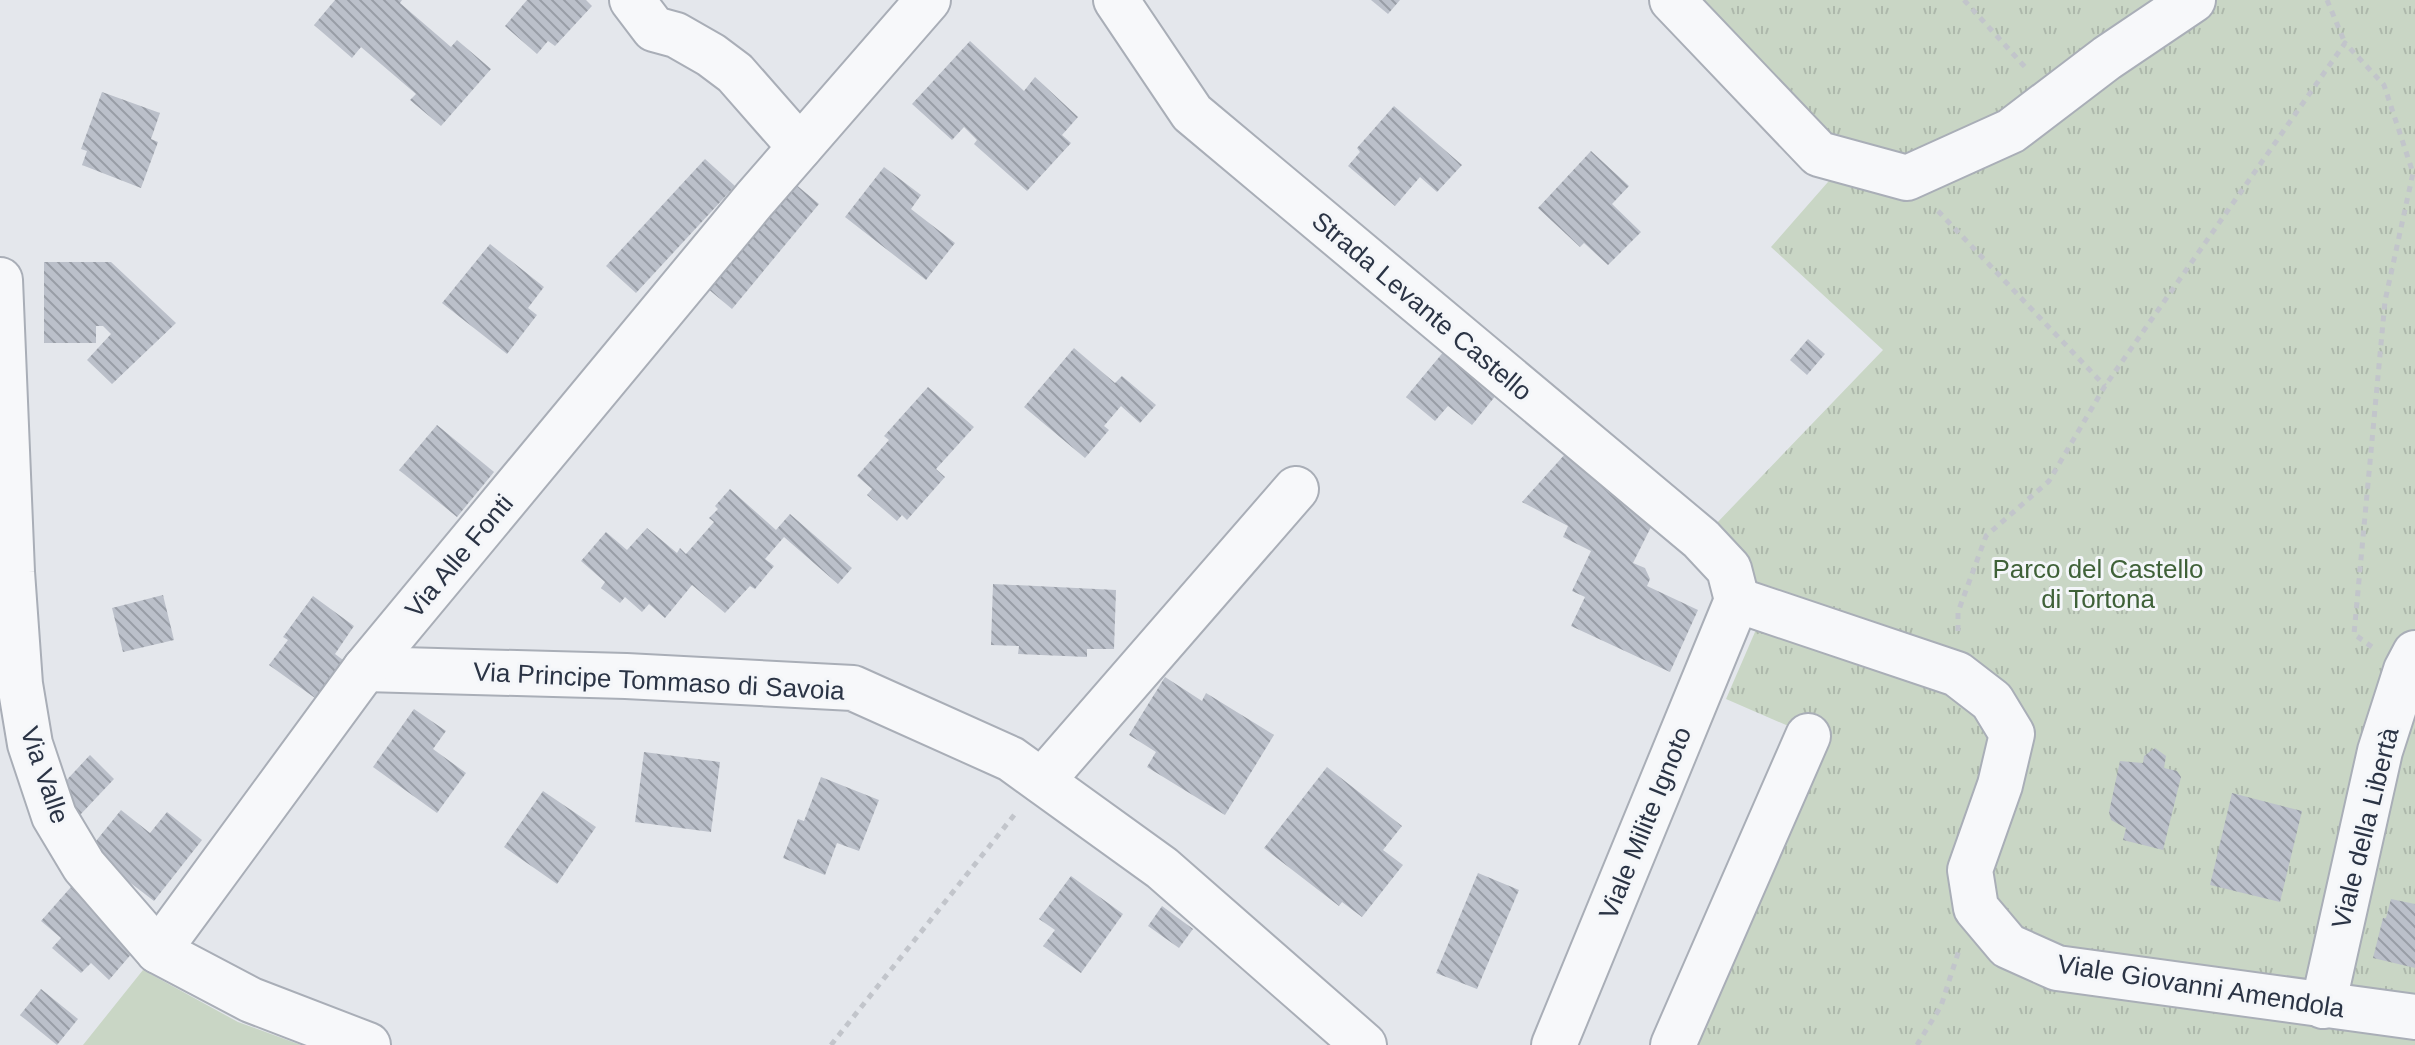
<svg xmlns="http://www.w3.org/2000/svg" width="2415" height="1045" font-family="Helvetica,sans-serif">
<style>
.grass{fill:url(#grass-tufts)}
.garden{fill:#c9d6c5}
.building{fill:url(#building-back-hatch)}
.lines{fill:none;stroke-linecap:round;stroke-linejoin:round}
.minor-casing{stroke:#a9aeb7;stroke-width:48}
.path{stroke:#c2c5cb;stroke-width:5;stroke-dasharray:6 6;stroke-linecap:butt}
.minor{stroke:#f7f8fa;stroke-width:44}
.labels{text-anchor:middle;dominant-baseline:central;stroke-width:6;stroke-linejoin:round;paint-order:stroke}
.street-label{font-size:26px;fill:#2b3445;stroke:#f4f6f9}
.park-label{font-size:26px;fill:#3f6138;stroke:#f4f6f9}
</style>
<defs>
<pattern id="grass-tufts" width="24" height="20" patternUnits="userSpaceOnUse" patternTransform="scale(2)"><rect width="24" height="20" fill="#c9d6c5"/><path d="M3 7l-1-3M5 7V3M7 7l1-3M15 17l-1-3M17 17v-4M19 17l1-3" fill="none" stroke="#adb8ab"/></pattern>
<pattern id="building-back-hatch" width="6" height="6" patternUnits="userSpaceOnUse" patternTransform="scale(2)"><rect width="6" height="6" fill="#bbc0ca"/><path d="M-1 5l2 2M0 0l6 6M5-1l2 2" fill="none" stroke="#989da6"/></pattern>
</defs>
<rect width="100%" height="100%" fill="#e4e7ec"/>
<polygon class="grass" points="1691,0 2415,0 2415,1045 1693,1045 1823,741 1726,699 1758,625 1714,526 1883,350 1771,247 1856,150 1835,139"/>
<polygon class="garden" points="143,970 238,1022 301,1045 83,1045"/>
<g class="building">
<polygon points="335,0 402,0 400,3 451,47 457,40 491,69 441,126 410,100 416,94 361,47 352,58 314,25"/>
<polygon points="527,0 586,0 592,6 555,46 548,41 537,54 505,26"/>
<polygon points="1371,0 1400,0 1388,14"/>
<polygon points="970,41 1024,91 1035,77 1078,117 1062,135 1071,143 1027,191 974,144 977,140 964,127 952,140 912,104"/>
<polygon points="102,92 160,113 151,139 158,142 141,188 82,165 87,151 81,149"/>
<polygon points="1394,106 1462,165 1437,192 1420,177 1395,206 1348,166 1360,152 1357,148"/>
<polygon points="1591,151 1629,186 1612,204 1641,232 1608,265 1584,243 1580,247 1538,208"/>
<polygon points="705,159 735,186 636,293 606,266"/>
<polygon points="884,167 921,195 911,209 955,243 926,280 845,217"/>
<polygon points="794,183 819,204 732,309 707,288"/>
<polygon points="490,244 544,287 528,308 537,315 507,354 442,303"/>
<polygon points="44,262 111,262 176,323 112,384 87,360 111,334 103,326 96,326 96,343 44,343"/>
<polygon points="1808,339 1825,354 1807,375 1790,360"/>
<polygon points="1074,348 1115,383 1122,376 1156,405 1140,423 1121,406 1104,426 1109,430 1085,458 1024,407"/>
<polygon points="1445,350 1497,394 1472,425 1448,406 1435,421 1406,397"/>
<polygon points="928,387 974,427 936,469 945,477 907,520 902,515 897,521 867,495 872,489 857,476 889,440 884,436"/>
<polygon points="437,425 494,472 457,517 399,470"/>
<polygon points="1566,453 1651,527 1633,563 1645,568 1650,579 1647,586 1698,610 1670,672 1571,626 1585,597 1572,591 1591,551 1563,537 1568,526 1522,502"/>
<polygon points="730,489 776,530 790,514 852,568 838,584 784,537 765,559 774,566 755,589 750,586 725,613 692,585 665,618 649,604 642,612 625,597 620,603 601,588 605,582 581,561 606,532 627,550 647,528 677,553 680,548 686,554 714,522 709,518 718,509 715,506"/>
<polygon points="993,584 1116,590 1114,649 1087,649 1087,657 1018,654 1019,646 991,645"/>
<polygon points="163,595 174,640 123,652 112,608"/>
<polygon points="313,596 354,626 335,654 343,660 315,698 269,665 288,640 283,637"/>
<polygon points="1165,677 1202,701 1206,693 1274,735 1225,815 1147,767 1156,752 1129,735"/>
<polygon points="414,709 446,731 433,749 466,773 437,813 373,767"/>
<polygon points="2155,748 2166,756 2164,768 2177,771 2181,777 2163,850 2123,840 2126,828 2111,820 2109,812 2120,761 2143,763 2144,756"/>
<polygon points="644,752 720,762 711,832 635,822"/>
<polygon points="90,755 114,779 80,815 62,785"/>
<polygon points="1327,767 1402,826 1383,850 1403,865 1362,917 1342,902 1339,906 1264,848"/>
<polygon points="821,777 879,800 859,851 837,843 825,875 783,858 798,819 804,821"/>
<polygon points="543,791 596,827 557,884 504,847"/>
<polygon points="2232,793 2302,811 2280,902 2210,885"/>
<polygon points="121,810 150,833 167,812 202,840 154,901 124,878 121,883 92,846"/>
<polygon points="1478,873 1519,890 1477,989 1436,973"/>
<polygon points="1071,876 1123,914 1081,973 1043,946 1055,930 1039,919"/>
<polygon points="71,887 139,945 109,980 91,963 81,973 52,948 61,938 41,921"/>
<polygon points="2391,899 2415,904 2415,968 2373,958 2383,918 2386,918"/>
<polygon points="1162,906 1193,929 1179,948 1148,926"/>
<polygon points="41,989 78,1019 57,1045 20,1015"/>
</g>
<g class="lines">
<g class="minor-casing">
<g id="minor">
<polyline points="632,0 654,29 676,35 711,55 735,73 800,147"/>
<polyline points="1116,0 1192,113 1701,539 1729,569 1737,600"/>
<polyline points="1672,0 1819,154 1907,178 2011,131 2107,58 2193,0"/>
<polyline points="0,280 12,572 20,684 30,744 54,816 84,866 158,951 251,1000 368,1045"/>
<polyline points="1737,600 1957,674 1992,701 2012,734 2000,785 1970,870 1976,908 2008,946 2057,968 2415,1017"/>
<polyline points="365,669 626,676 853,688 1011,759 1162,868 1364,1045"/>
<polyline points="1042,781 1296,489"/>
<polyline points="158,951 365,669 754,200 928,0"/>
<polyline points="2323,1006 2380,751 2406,670 2415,653"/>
<polyline points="1554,1045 1737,600"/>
<polyline points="1673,1045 1808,736"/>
</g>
</g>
<g class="path">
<polyline points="1964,0 2025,67"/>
<polyline points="2327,0 2345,43"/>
<polyline points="1938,211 2105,386"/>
<polyline points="1958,631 1958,612 1986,536 2049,481 2105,386 2345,43 2384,85 2413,173 2385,301 2354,634 2372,647"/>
<polyline points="831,1045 1015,814"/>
<polyline points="1917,1045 1941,1006 1959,950"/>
</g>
<use href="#minor" class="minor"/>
</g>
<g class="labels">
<g class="street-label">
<text transform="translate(1422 306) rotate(40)">Strada Levante Castello</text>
<text transform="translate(459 556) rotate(-50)">Via Alle Fonti</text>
<text transform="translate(659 681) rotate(3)">Via Principe Tommaso di Savoia</text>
<text transform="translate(45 775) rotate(71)">Via Valle</text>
<text transform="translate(1645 823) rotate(-68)">Viale Milite Ignoto</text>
<text transform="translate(2365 828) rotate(-76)">Viale della Libertà</text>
<text transform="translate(2201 986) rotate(9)">Viale Giovanni Amendola</text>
</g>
<g class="park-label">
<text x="2098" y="569">Parco del Castello<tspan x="2098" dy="30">di Tortona</tspan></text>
</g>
</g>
</svg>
